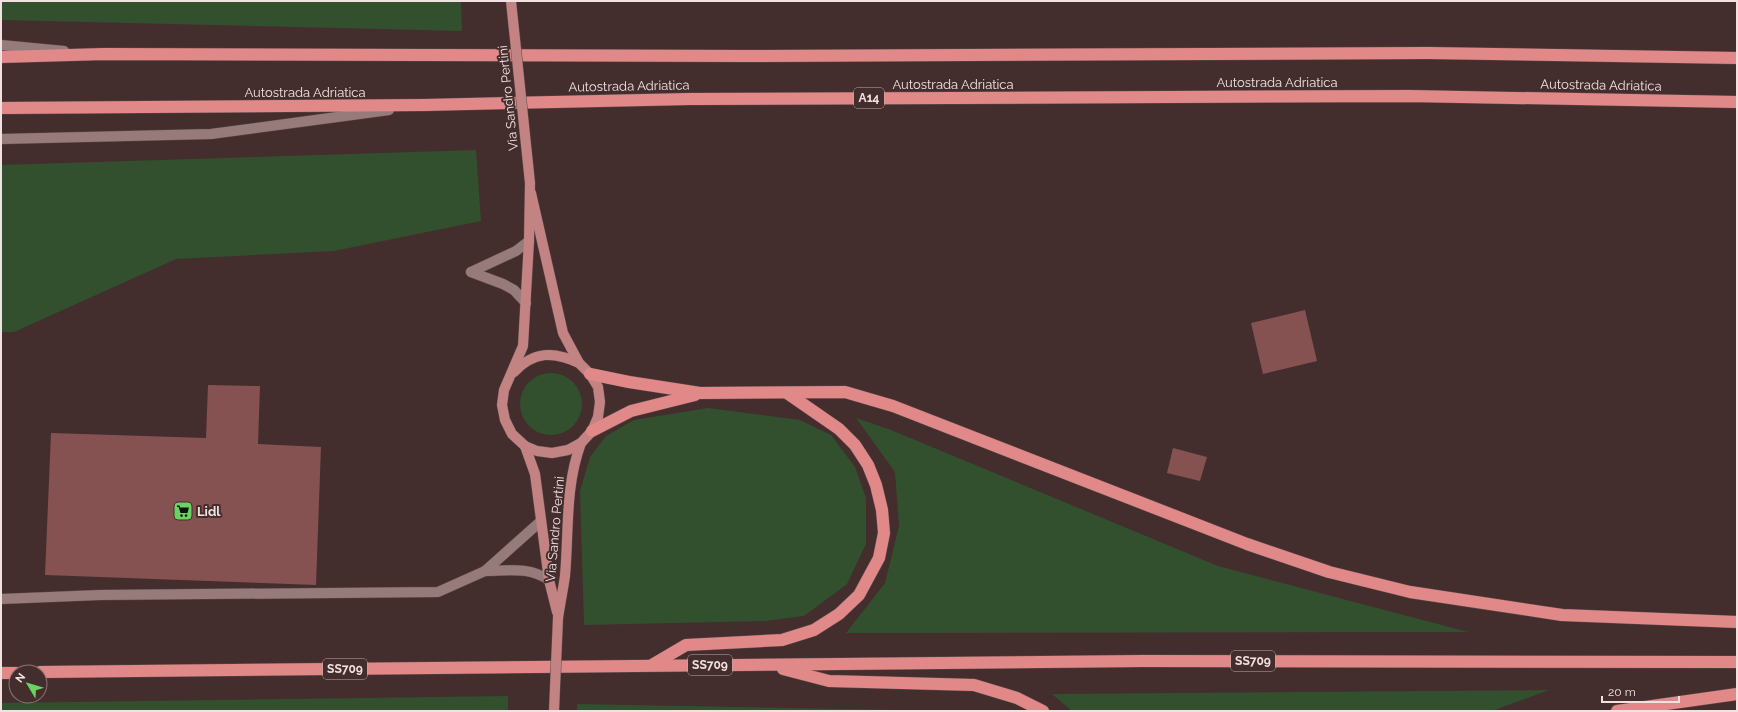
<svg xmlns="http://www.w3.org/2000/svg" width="1738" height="712" font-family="Raleway,sans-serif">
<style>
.green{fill:#32502e}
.building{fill:#855251}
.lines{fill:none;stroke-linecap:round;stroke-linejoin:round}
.minor-casing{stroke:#5e4a4a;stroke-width:11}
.major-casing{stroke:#5e4a4a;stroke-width:11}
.highway-casing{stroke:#5e4a4a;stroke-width:13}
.minor{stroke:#977b7a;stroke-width:10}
.major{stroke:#c38382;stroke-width:10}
.highway{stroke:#e08988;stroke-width:12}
.major-bridge-casing{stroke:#5e4a4a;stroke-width:11;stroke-linecap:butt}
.major-bridge{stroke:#c38382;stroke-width:10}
.labels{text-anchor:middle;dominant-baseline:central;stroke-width:4;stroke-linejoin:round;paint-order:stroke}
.shield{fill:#442d2d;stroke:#bdacab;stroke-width:1}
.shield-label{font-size:12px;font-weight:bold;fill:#f1e2e1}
.street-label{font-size:13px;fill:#f1e2e1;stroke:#442d2d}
.poi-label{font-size:13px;font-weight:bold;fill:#f1e2e1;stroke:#442d2d;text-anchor:start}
</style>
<rect width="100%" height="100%" fill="#442d2d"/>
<g class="green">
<polygon points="1,1 461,1 462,31 1,20"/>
<polygon points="476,150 481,221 334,251 176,259 14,332 1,332 1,165"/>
<circle cx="551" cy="404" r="31"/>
<polygon points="708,408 800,420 831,435 855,467 866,498 866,544 847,584 804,616 765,621 584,625 580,491 590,457 606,436 634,420"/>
<polygon points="856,418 891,430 1218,566 1468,632 846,633 885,583 899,526 895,472"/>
<polygon points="1549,690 1492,711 1072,711 1052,694"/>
<polygon points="508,696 508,711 1,711 1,703"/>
<polygon points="577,704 959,711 577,711"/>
</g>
<g class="building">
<polygon points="1305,310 1317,361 1263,374 1251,323"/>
<polygon points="208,385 260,386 258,444 321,447 316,585 45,575 51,433 206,438"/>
<polygon points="1173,448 1207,457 1200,481 1167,473"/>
</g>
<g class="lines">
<g class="minor-casing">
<g id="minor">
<polyline points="1,45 64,51"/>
<polyline points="1,139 211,134 389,110"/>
<polyline points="471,272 516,251 529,241"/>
<polyline points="471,272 503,284 514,290 526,303"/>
<path d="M485,571C509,571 528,566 549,580"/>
<polyline points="1,599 100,595 438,592 485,571 541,521"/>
</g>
</g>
<g class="major-casing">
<g id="major">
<polyline points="530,183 529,241 523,346 504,390 502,405 505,420 512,434 525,446 537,451 552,453 568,450 581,443 592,431 598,417 600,402 598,387 590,374 579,363 563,333 531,193"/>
<path d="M514,372C534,351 554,351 579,363"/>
<polyline points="525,446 535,474 549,580 557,612"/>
<path d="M558,618C560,604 563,590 565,576C569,530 565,486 581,443"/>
</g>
</g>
<g class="highway-casing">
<g id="highway">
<polyline points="1,57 104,54 746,56 1428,53 1737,58"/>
<polyline points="1,108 425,105 690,99 1409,96 1737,102"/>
<polyline points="590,374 629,382 700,393 845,392 893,406 1247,544 1329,572 1410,592 1562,615 1737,622"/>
<polyline points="592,431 631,411 695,395"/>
<polyline points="652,665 686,645 782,640 814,630 839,614 859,595 879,558 884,533 882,510 876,485 868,465 855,445 839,429 787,393"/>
<polyline points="783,669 829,681 974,685 1017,698 1043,711"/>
<polyline points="40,672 1143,661 1737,662"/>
<polyline points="1,673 16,673"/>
<polyline points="1617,711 1737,694"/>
</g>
</g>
<use href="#minor" class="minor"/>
<use href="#major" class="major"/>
<use href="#highway" class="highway"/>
<g class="major-bridge-casing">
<g id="major-bridge">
<polyline points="511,1 530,183"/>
<polyline points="554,711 558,618"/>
</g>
</g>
<use href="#major-bridge" class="major-bridge"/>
</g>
<defs>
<g id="supermarket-square" transform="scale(1)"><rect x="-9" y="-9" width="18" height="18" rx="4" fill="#6bd362" stroke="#442d2d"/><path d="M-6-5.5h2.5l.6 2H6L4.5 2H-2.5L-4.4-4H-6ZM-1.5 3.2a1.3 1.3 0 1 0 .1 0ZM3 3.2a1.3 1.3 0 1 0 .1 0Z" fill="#111"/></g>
</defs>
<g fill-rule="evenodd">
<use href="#supermarket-square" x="183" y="511"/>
</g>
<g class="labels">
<g class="shield">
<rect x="854" y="88" width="30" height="20" rx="3"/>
<rect x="1231" y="651" width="44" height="20" rx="3"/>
<rect x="688" y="655" width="44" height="20" rx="3"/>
<rect x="323" y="659" width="44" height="20" rx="3"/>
</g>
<g class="shield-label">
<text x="869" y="98">A14</text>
<text x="1253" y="661">SS709</text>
<text x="710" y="665">SS709</text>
<text x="345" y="669">SS709</text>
</g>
<g class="street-label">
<text x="1277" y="82">Autostrada Adriatica</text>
<text x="953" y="84">Autostrada Adriatica</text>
<text transform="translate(1601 85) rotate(1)">Autostrada Adriatica</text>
<text transform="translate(629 86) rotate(-1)">Autostrada Adriatica</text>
<text x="305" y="92">Autostrada Adriatica</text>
<text transform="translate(508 98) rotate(-96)">Via Sandro Pertini</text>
<text transform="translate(555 529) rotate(-85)">Via Sandro Pertini</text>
</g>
<g class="poi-label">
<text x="197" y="511">Lidl</text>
</g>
</g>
<rect width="1738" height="712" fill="none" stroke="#f1e2e1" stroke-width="4"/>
<g transform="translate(28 684) rotate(308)"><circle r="19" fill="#442d2d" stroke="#897575"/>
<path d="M0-3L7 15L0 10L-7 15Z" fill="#6bd362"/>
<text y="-6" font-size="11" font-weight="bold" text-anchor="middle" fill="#f1e2e1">N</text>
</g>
<path d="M1602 696v6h77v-6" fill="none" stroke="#f1e2e1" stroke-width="2"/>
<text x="1608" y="696" font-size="12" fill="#f1e2e1" stroke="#442d2d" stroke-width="3" paint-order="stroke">20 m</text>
</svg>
